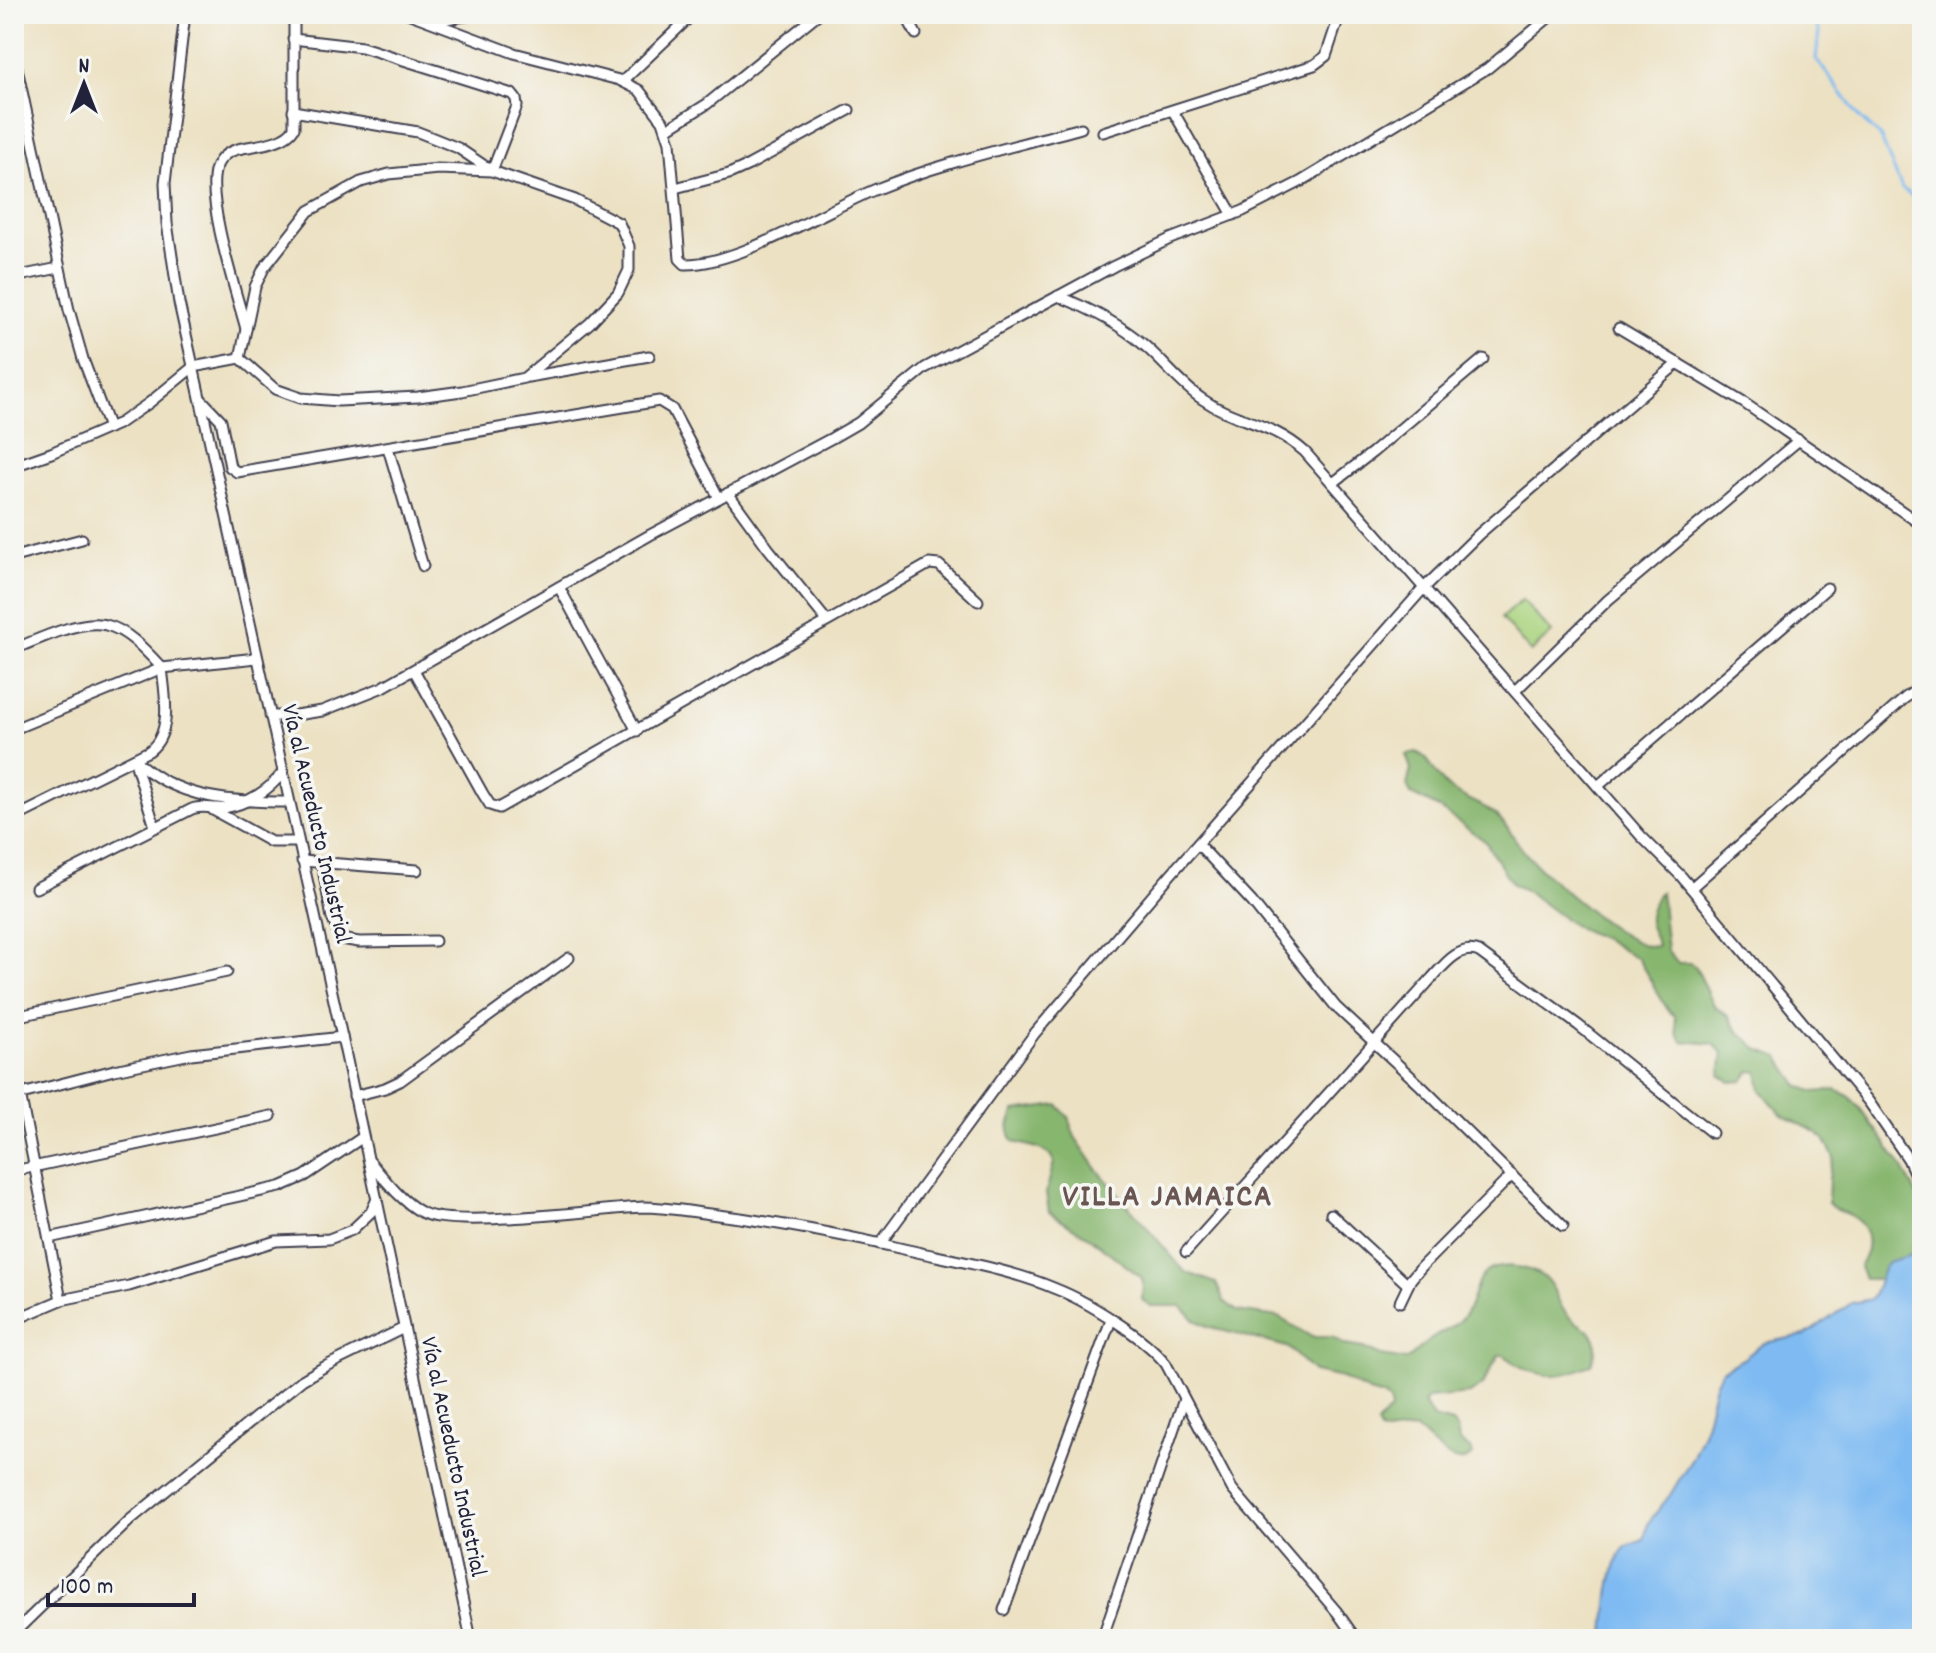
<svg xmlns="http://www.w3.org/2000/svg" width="1936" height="1653" font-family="Dekko,sans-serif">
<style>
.green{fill:#aad480;stroke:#667b5e;stroke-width:2}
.forest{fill:#87b66e;stroke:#546c54;stroke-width:2}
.water{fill:#7fbbf2;stroke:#506e96;stroke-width:2}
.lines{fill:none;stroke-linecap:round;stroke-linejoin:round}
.stream{stroke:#7fbbf2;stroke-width:3}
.minor-casing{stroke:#403f4f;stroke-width:13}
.minor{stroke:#fff;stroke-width:9}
.labels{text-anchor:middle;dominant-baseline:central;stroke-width:7;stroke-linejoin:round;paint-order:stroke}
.street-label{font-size:24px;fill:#22223b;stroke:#f6f6f2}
.district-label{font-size:32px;font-weight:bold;letter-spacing:2px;fill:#695652;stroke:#f6f6f2}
</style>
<rect width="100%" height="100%" fill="#f6f6f2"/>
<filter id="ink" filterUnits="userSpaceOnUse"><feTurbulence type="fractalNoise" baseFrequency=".0125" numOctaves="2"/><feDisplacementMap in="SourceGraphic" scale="16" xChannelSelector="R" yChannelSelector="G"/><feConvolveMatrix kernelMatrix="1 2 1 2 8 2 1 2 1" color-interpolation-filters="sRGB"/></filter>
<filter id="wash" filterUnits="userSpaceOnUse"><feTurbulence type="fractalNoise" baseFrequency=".006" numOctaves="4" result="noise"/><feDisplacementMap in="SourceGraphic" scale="32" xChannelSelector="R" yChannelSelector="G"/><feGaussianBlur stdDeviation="1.8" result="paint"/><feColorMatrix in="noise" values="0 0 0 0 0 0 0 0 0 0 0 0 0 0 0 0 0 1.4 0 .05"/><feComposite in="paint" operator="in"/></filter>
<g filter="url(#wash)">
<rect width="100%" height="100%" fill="#ece1c3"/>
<polygon class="green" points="1522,600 1552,633 1531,652 1501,618"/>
<g class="forest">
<path d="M1416,752C1432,758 1435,778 1449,788C1465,800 1486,804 1501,820C1511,831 1518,845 1527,855C1546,876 1631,953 1657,946C1656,937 1653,934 1650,926C1646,915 1653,904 1658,894L1661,892L1667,950L1678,963H1690L1696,967L1714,1006L1728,1016L1738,1031L1758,1049L1779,1057L1799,1086L1815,1092L1836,1090L1849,1096L1859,1107L1901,1165L1920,1200L1921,1218L1914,1255C1890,1267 1895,1252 1879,1279H1864L1859,1267C1871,1249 1872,1228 1851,1216C1842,1211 1835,1211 1828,1203L1829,1178L1834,1157L1824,1139L1818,1133L1782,1115L1761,1090L1758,1072L1750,1071L1743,1081L1730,1082L1720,1075L1723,1054L1714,1044L1682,1041L1677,1033L1675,1016L1668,1010L1638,959L1606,940L1574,926L1525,890L1512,884L1485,841L1437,807L1411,794L1407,786L1411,769L1406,755Z"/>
<path d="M1058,1105L1068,1117L1075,1137L1097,1169L1185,1272L1216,1283L1224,1301L1237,1311L1278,1317L1312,1337H1332L1345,1345L1363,1348L1381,1356L1406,1360C1415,1355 1421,1346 1430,1340C1440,1333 1452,1329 1461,1319C1472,1308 1473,1294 1479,1281C1489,1258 1532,1266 1546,1279C1558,1290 1556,1307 1573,1320C1594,1334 1602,1337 1591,1364C1559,1382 1531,1378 1504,1355H1499L1482,1385L1470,1394L1427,1398L1424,1403L1433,1418L1452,1423L1457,1429L1459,1441L1470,1449L1472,1455C1455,1473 1429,1439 1415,1429L1386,1433L1380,1431L1377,1424L1391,1409L1389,1401L1383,1396L1369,1392L1342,1378L1314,1372L1287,1347L1209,1327L1195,1320L1181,1306H1151L1142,1300L1143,1282L1141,1277L1090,1238L1049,1212L1046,1193L1054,1162L1051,1156L1038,1148L1014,1142C1006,1131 1009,1123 1015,1111Z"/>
</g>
<path class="water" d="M1922,1252V1639H1602L1605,1635C1607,1614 1610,1560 1626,1547C1631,1544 1639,1542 1644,1540L1648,1523L1670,1495L1693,1457L1704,1430L1715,1384L1722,1370L1743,1359L1764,1343L1805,1335L1852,1303L1871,1299C1879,1288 1879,1272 1888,1262Z"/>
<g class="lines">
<polyline class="stream" points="1810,14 1819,31 1816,59 1860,118 1880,136 1902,189 1922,203"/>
</g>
</g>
<g filter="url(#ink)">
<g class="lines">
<g class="minor-casing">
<g id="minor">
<polyline points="185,14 165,183 167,223 179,303 342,1037 471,1639"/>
<path d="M410,14L514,53L619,80L639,90L663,121L670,142L680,259L685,264C737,265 824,211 874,190C940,163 1012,147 1081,128"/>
<polyline points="905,14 916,34"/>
<polyline points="433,21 478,14"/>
<polyline points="293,39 362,47 512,94 516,99 517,106 492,171 458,148 418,132 293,111"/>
<polyline points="14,54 69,310 83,359 109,428"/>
<polyline points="623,81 693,14"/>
<polyline points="1173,111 1233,215"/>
<polyline points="667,129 707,104 818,14"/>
<polyline points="1103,132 1314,65 1326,56 1340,14"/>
<polygon points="438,169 492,171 575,200 619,223 629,246 629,270 618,293 590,323 524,378 462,391 418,397 339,401 301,398 275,389 240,358 255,287 264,268 309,211 361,182 389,174"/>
<polyline points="675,188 729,174 749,165 849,110"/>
<polyline points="14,277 59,268"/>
<path d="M1058,296C1088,308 1120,324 1144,345C1164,362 1180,384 1202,399C1237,423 1270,421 1305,452L1641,836L1681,876L1869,1102L1908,1159L1922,1190"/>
<polyline points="1619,328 1744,403 1922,525"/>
<path d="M246,329C237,295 205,198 216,168C220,157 227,152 238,149C254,145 285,144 294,128V14"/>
<polyline points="528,377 649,356"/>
<polyline points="201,399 221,420 230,467 237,472 659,401 672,409 719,498"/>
<polyline points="388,448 423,566"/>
<polyline points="14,466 51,453 120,423 149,403 193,367 240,358"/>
<polyline points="1333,483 1373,452 1483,359"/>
<polyline points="728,493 768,548 827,621"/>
<polyline points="14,557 82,539"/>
<polyline points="559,587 637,731"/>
<path d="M14,649C37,640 82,618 106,625C128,630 147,652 162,668C165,695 173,733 149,751L14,818"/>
<polyline points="414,670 483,794 490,805 499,808 929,564 939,565 978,601"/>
<polyline points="1515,691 1608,600 1799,440"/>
<polyline points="270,716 289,716 322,711 383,687 650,535 832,438 858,423 925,368 1114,266 1170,239 1243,211 1300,182 1488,68 1553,14"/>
<polyline points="14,729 162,668 257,658"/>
<path d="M134,759C177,800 232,802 289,802"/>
<polyline points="135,762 155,827"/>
<polyline points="1598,786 1827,588"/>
<polyline points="213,810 271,842 298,842"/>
<polyline points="1198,844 1252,902 1336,1007 1421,1086 1563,1226"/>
<polyline points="302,861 417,870"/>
<polyline points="322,863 332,918 341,939 359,942 435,941"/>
<path d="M36,888L192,809C203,805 212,809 224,808C247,804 269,791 283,772"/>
<polyline points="1691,888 1905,698 1922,686"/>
<polyline points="14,1017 227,972"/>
<polyline points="14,1064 61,1300"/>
<polyline points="14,1096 114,1070 191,1054 342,1037"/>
<polyline points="354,1096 385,1088 400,1081 569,958"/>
<path d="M370,1162C385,1180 402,1202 423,1213C456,1229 598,1209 643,1207C665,1207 687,1211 710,1214C776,1222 843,1235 908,1250C957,1261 1009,1269 1056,1289C1087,1301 1146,1338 1166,1364L1232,1489L1337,1612L1356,1639"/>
<polyline points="14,1171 271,1116"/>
<polyline points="1331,1214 1408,1285"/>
<polyline points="49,1238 280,1187 305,1176 363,1137"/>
<polyline points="880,1244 1035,1033 1171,874 1423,589 1479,534 1678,363"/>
<path d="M1186,1252L1431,979C1444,965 1459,944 1479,952L1578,1025L1712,1133"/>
<polyline points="1400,1302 1411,1279 1422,1266 1512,1175"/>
<polyline points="14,1320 61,1300 129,1286 276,1241 329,1239 352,1230 371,1212 377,1199"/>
<polyline points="1004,1610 1111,1320"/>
<polyline points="14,1633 130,1520 266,1409 302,1380 324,1367 404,1328"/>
<polyline points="1102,1639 1184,1399"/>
</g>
</g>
<use href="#minor" class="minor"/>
</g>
</g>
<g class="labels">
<g class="street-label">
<text transform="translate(315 824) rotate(77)">Vía al Acueducto Industrial</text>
<text transform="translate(452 1457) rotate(78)">Vía al Acueducto Industrial</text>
</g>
<g class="district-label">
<text x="1168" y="1199">VILLA JAMAICA</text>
</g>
</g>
<rect width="1936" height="1653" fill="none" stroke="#f6f6f2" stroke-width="48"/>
<g transform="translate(84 84)" stroke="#f6f6f2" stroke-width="6" paint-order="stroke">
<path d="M0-6L14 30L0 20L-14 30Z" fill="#22223b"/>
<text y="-12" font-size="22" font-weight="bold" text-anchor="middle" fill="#22223b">N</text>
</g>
<path d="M48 1593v12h146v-12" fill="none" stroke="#22223b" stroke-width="4"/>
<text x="60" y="1593" font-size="24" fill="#22223b" stroke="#f6f6f2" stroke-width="6" paint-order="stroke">100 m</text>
</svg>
